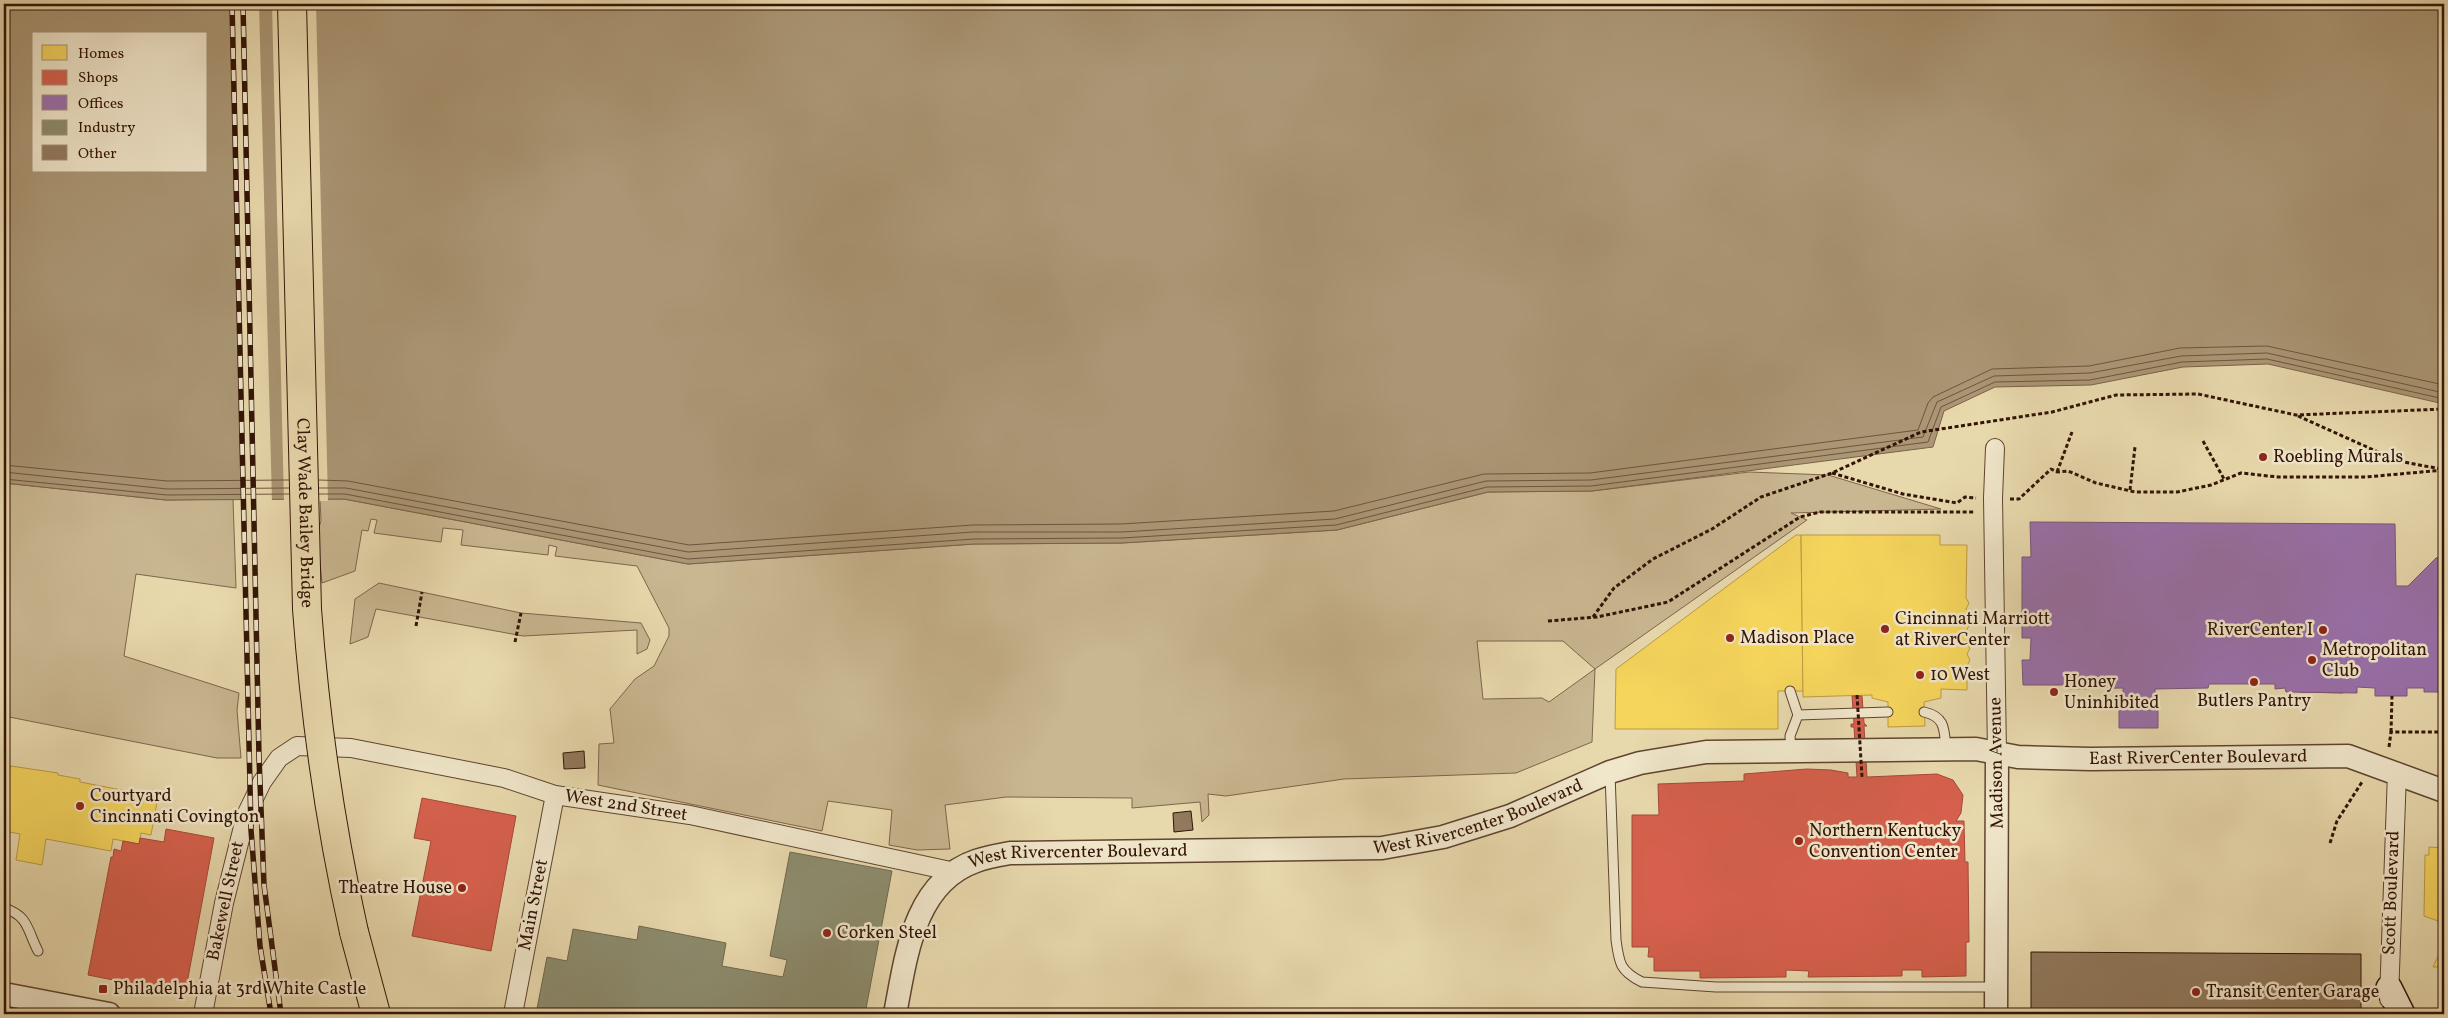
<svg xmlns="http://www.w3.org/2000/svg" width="2448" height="1018" font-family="Vollkorn,serif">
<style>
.green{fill:#c9b791;stroke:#7e654c;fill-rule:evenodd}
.water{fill:#aa9674;stroke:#7a6248;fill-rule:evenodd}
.pier{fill:#e8d9ad}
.homes{fill:#f6d55c;stroke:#bb9b42}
.shops{fill:#d6604d;stroke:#a54938}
.offices{fill:#9970ab;stroke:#7a547a}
.industry{fill:#8c8c6e;stroke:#71684f}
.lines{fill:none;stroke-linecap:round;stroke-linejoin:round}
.shore{stroke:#6e543d;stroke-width:1}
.building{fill:#917a5d;stroke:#321306}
.service-casing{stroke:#604430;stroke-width:11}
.minor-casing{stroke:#604430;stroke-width:20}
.tertiary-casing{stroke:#604430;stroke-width:25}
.secondary-casing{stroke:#321306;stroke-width:28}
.primary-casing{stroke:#321306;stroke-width:30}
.path{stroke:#321306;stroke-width:3;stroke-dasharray:4 2.5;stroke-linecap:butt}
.service{stroke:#f0e6ca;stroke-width:9}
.minor{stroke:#f0e6ca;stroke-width:18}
.tertiary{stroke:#f0e6ca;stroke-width:22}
.secondary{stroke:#f0e6ca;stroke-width:25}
.primary{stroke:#e8d9ad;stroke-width:28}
.rail-casing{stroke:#321306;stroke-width:5.5}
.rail{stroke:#f0e6ca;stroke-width:4;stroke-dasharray:11;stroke-linecap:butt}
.primary-bridge-casing{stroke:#321306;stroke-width:30;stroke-linecap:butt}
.path-bridge{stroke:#321306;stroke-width:3;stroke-dasharray:4 2.5;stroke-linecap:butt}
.primary-bridge{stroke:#e8d9ad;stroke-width:28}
.poi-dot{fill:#8f2418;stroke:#f0e6ca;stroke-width:2}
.labels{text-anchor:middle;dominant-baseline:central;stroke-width:5;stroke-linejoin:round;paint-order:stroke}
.poi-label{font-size:18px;fill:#321306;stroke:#f0e6ca;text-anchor:start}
.street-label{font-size:18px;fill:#321306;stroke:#f0e6ca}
</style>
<rect width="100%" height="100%" fill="#e8d9ad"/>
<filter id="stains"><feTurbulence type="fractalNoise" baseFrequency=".004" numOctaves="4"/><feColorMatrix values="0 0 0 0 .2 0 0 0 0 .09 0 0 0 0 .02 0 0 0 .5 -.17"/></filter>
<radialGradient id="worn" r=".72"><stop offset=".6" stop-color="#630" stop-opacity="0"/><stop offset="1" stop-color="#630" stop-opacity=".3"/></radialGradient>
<g class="green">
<path d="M1749,472L1828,475L1941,509L1791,513L1807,520L1595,669L1592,742L1516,773L1344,779L1226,796L1208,794L1209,815L1202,822L1200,802L1132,808V798L1006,797L945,805L950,849L917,850L889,845L892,810L828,801L822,831L598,785L599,744L614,743L610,709L635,679L654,666L669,636V628L637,566L555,556L557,547L549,545L548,555L461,545L463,530L443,528L441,542L374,533L377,520L371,519L368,531L362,530L355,571L322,583L317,534L321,521L320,499H344L688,564L974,544L1122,543L1337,530L1488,492L1592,491ZM1477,641H1563L1595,669L1549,702L1542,698L1483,699Z"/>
<polygon points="4,483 166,500 233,499 236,588 136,574 124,656 239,693 237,710 241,758 217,758 4,716"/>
<polygon points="379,583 521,613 641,623 650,640 647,649 637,654 637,630 523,636 376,609 368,637 350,644 355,599"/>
</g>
<path class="water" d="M4,4H2444V404L2268,364L2183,367L2091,385L1995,387L1944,411L1933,447L1592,491L1488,492L1337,530L1122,543L974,544L688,564L344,499L166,500L4,483ZM34,34H206V171H34Z"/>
<g class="pier">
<polygon points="233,4 259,4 272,502 246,502"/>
<polygon points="272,4 316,4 328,501 284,502"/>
</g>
<g class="homes">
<polygon points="1796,535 1801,535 1803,691 1778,691 1778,729 1615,729 1616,669"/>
<polygon points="1801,535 1940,535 1940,545 1967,545 1966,598 1969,603 1966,609 1969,615 1966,620 1969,626 1966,631 1969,637 1966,643 1970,648 1967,654 1970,660 1967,666 1970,672 1967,677 1967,690 1941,689 1941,698 1924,702 1925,726 1888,727 1888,702 1872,698 1872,695 1803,697"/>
<polygon points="11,766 58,773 58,775 80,779 80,782 158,797 151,835 141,833 139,844 113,839 111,851 46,839 42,865 16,860 20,834 4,831 4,768 10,769"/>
<polygon points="2429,847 2444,848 2444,923 2424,916 2425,855 2429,855"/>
<polygon points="2444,944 2444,967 2433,967"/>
</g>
<g class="shops">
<polygon points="2118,531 2205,534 2205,559 2211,560 2211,636 2205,636 2205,662 2160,662 2159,665 2118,665 2118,663 2071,662 2072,635 2067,635 2066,560 2071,560 2071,533 2117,533"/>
<polygon points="2298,554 2346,554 2372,587 2371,660 2343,693 2299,692 2274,662 2275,583"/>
<polygon points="2436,558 2444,558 2444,692 2437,692 2414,663 2413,582"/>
<polygon points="1852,696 1862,696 1864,723 1867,726 1864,726 1867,777 1937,774 1953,780 1963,795 1961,813 1956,821 1964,821 1965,862 1968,862 1969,942 1966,942 1966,976 1922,977 1922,970 1902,970 1902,976 1808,977 1809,971 1786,970 1786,977 1700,978 1700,971 1654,971 1654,957 1648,957 1649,947 1632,947 1632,815 1659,815 1658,784 1744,781 1744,774 1807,769 1831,770 1848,773 1848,777 1857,777 1854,727 1851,727 1851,724 1854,724"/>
<polygon points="422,798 516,816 491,951 412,936 431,841 414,838"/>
<polygon points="166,829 214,838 185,994 88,975 111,857 113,857 114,849 121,851 123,841 139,844 140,838 164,842"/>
<polygon points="4,929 9,930 4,954"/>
</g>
<polygon class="offices" points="2030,522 2395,524 2396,586 2408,586 2436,558 2444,558 2444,692 2424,692 2424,688 2407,688 2407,696 2375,696 2375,688 2357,687 2357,693 2286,692 2285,688 2275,689 2275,684 2209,684 2208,688 2155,689 2155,698 2158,698 2158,728 2119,728 2119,698 2123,698 2123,688 2068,689 2068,685 2023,685 2022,660 2030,660 2031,638 2022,638 2022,557 2031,557"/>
<polygon class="industry" points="790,852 892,871 865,1014 536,1014 547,957 567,961 573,929 637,940 639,926 726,943 722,966 783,977 787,960 770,956"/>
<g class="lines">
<g class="shore">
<polyline points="4,465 167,481 289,480"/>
<polyline points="4,472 167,489 289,488"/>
<polyline points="4,479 167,495 289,494"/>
<polyline points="319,480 348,481 689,545 973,525 1121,524 1334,511 1484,474 1590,473 1918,430 1928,403 1933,397 1992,369 2089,366 2180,348 2267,346 2444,385"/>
<polyline points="319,488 346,488 688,552 973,532 1122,532 1335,519 1486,481 1591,480 1923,437 1937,402 1994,376 2090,373 2181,356 2267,353 2444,393"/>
<polyline points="319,494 345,494 688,559 974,539 1122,538 1336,525 1487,487 1591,486 1928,442 1941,407 1995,382 2090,380 2182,362 2267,359 2444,399"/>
</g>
</g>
<g class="building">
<polygon points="584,751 585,768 564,769 563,753"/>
<polygon points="1191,811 1193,830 1174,832 1173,813"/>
<polygon points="2031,952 2361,954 2361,1014 2031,1014"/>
</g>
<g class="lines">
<g class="service-casing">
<g id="service">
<polyline points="1790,691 1798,715"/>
<path d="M1924,712C1946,717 1944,730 1946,749"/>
<polyline points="1791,751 1790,736 1798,715 1888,712"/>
<path d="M1610,773L1616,940C1619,963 1620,971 1642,982L1716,987H1995"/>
<path d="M4,908C29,916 27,930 38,951"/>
</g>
</g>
<g class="minor-casing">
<g id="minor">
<polyline points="1995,448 1993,498 1997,753"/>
<polyline points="2389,999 2397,772"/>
<polyline points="203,1014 224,903 246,815 262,782 279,758 297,746 351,748 504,778 555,795 690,815 955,872"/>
<polyline points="513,1014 555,795"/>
</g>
</g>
<g class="tertiary-casing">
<g id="tertiary">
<polyline points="4,994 109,1014"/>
<path id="s1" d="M895,1014C906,958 913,883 976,861C987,857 999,855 1010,853L1382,848L1443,837L1510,816L1610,772L1640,763L1706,752L1976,749L2018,757L2090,759L2348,756L2444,791"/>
<polyline points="1996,1014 1997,753"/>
</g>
</g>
<g class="secondary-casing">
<polyline id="secondary" points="2389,988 2402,1014"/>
</g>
<g class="primary-casing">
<polyline id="primary" points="354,932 376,1014"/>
</g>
<g class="path">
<polyline points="2298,416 2398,461 2441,469"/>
<polyline points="2203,441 2224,479"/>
<polyline points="2057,472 2072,432"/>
<polyline points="1832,473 1903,494 1957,503 1965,497 1976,498"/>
<polyline points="2130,490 2135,447"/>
<polyline points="2010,499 2019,499 2051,469 2057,472 2068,471 2096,483 2135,492 2177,492 2211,485 2241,473 2278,477 2366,477 2444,470"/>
<polyline points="1593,617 1614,588 1653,559 1712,529 1761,497 1832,473 1921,432 2052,412 2116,395 2198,394 2296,415 2444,409"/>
<polyline points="1548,621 1597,617 1668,602 1800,517 1820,512 1975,512"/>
<polyline points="416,626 422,592"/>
<polyline points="515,642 521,613"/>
<polyline points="2391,732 2392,696"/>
<polyline points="2389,747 2391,732 2444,732"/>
<polyline points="2330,843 2337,821 2362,782"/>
</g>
<use href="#service" class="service"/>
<use href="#minor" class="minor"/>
<use href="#tertiary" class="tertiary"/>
<use href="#secondary" class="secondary"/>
<use href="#primary" class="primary"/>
<g class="rail-casing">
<g id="rail">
<polyline points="232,4 251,830 260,946 271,1014"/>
<polyline points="243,4 259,757 264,885 281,1014"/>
</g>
</g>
<use href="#rail" class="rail"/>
<g class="primary-bridge-casing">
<g id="primary-bridge">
<path id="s2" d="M292,4L307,609C315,718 330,825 354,932"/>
</g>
</g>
<polyline class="path-bridge" points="1857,695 1862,777"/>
<use href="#primary-bridge" class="primary-bridge"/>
</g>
<g class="poi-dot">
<circle cx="2263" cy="457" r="5"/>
<circle cx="1885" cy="629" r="5"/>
<circle cx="2323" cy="630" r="5"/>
<circle cx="1730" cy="638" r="5"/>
<circle cx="2312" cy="660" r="5"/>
<circle cx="1920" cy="675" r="5"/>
<circle cx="2254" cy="682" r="5"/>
<circle cx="2054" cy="692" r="5"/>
<circle cx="80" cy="806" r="5"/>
<circle cx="1799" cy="841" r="5"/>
<circle cx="462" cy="888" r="5"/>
<circle cx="827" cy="933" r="5"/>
<rect x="98" y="984" width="10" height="10" rx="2.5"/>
<circle cx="2196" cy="992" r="5"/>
</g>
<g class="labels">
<g class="poi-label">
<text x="2273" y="457">Roebling Murals</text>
<text x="1895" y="619">Cincinnati Marriott<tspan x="1895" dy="21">at RiverCenter</tspan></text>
<text x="2313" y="630" text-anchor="end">RiverCenter I</text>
<text x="1740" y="638">Madison Place</text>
<text x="2322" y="650">Metropolitan<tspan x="2322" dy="21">Club</tspan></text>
<text x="1930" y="675">10 West</text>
<text x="2064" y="682">Honey<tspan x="2064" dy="21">Uninhibited</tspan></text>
<text x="2254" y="701" text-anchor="middle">Butlers Pantry</text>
<text x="90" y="796">Courtyard<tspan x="90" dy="21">Cincinnati Covington</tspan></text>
<text x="1809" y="831">Northern Kentucky<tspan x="1809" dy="21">Convention Center</tspan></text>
<text x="452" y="888" text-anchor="end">Theatre House</text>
<text x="837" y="933">Corken Steel</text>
<text x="113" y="989">Philadelphia at 3rd White Castle</text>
<text x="2206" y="992">Transit Center Garage</text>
</g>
<g class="street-label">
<text stroke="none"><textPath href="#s2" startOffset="509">Clay Wade Bailey Bridge</textPath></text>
<text stroke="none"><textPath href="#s1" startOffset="1422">East RiverCenter Boulevard</textPath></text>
<text transform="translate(1997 763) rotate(-91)">Madison Avenue</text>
<text transform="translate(626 806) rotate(9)">West 2nd Street</text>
<text stroke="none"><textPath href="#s1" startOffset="690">West Rivercenter Boulevard</textPath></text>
<text stroke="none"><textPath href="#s1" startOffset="285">West Rivercenter Boulevard</textPath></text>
<text transform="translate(2392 893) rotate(-88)">Scott Boulevard</text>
<text transform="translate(226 901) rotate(-78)">Bakewell Street</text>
<text transform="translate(534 905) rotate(-79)">Main Street</text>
</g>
</g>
<rect width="2448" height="1018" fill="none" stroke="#e8d9ad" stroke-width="20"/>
<rect x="5" y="5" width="2438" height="1008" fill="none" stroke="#321306" stroke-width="2.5"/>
<rect x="10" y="10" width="2428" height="998" fill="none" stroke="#321306"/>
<rect x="32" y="32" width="175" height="140" fill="#f0e6ca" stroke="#a4927c"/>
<rect x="42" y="45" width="25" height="15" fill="#f6d55c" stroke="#a4927c"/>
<text x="78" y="58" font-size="15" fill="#321306">Homes</text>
<rect x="42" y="70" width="25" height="15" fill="#d6604d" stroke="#a4927c"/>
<text x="78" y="82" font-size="15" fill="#321306">Shops</text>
<rect x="42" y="95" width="25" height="15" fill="#9970ab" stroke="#a4927c"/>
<text x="78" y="108" font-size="15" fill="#321306">Offices</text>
<rect x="42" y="120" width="25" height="15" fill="#8c8c6e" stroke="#a4927c"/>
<text x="78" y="132" font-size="15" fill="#321306">Industry</text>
<rect x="42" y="145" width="25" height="15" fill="#917a5d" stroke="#a4927c"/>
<text x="78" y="158" font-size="15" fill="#321306">Other</text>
<rect width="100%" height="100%" filter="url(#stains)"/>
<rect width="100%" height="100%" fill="url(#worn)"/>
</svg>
